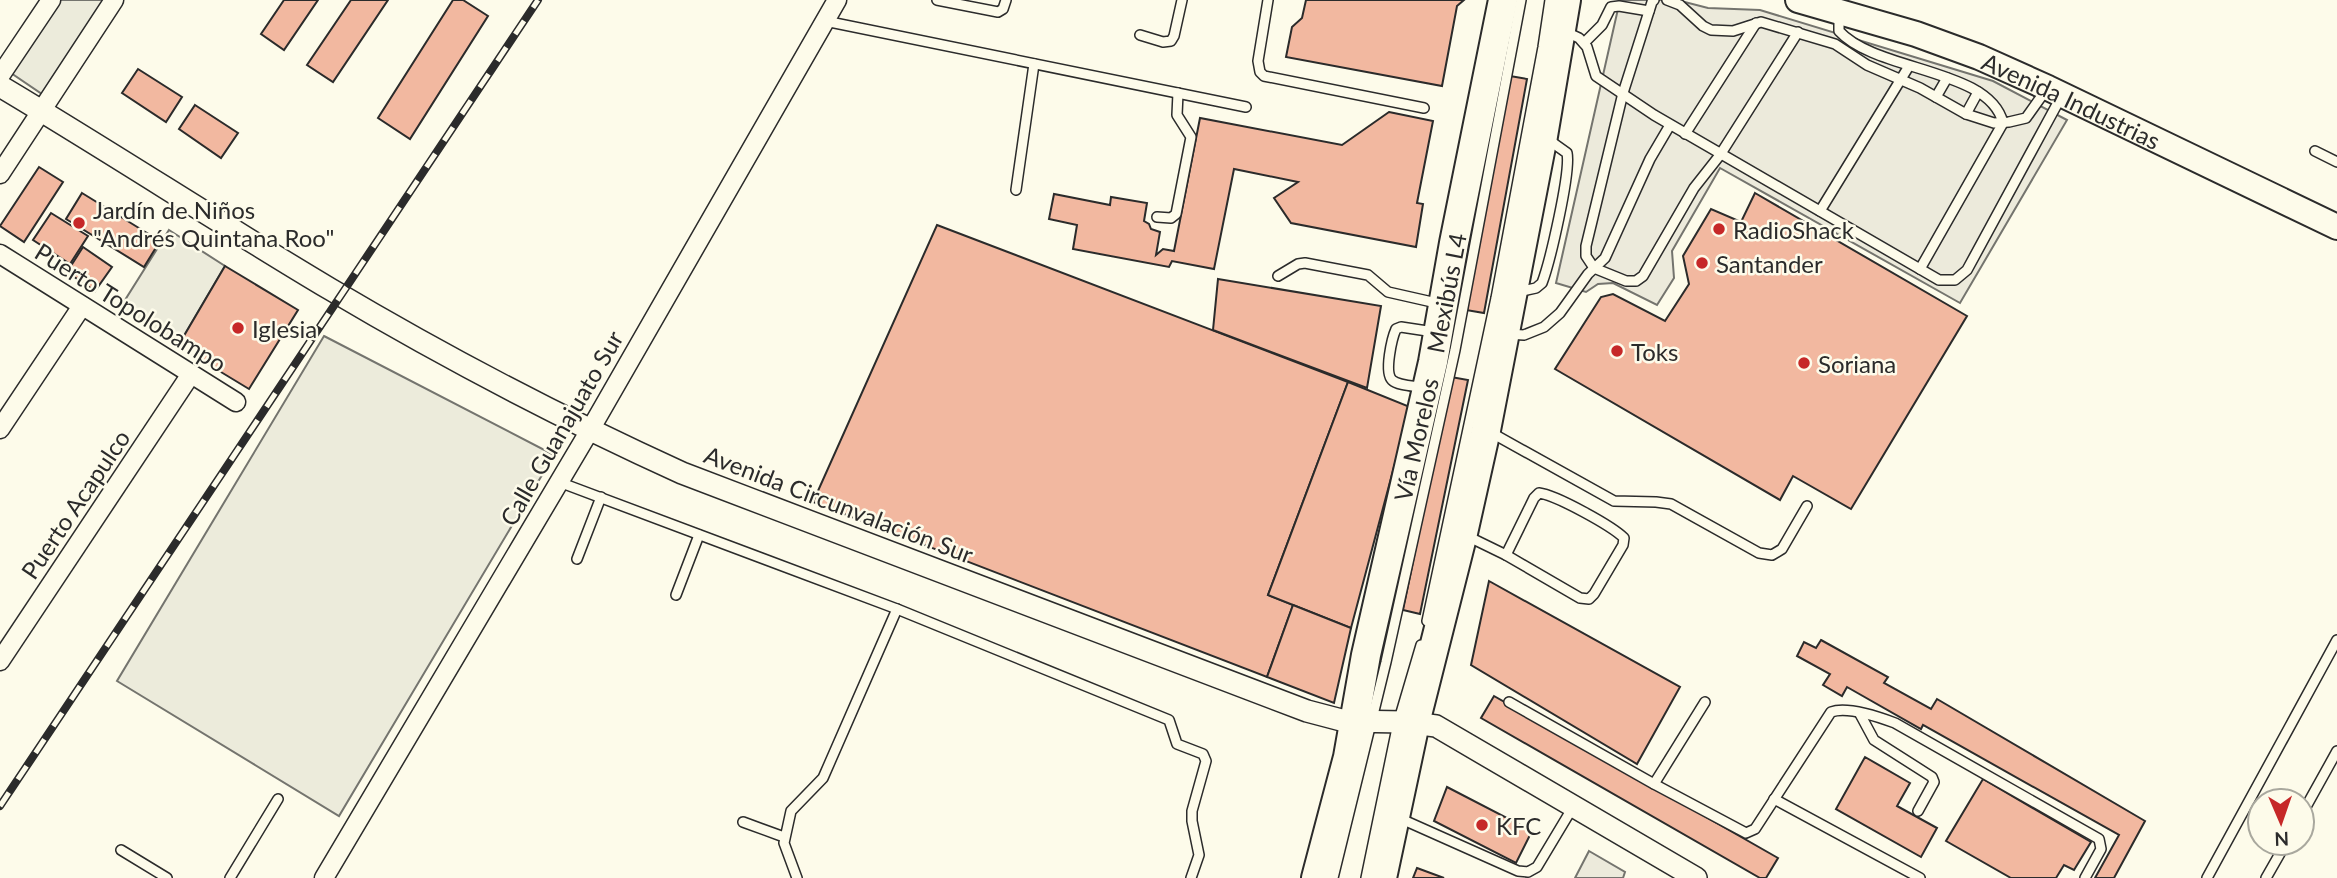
<svg xmlns="http://www.w3.org/2000/svg" width="2337" height="878" font-family="Lato,sans-serif">
<style>
.green{fill:#ecebdb;stroke:#74746e;stroke-width:2}
.parking{fill:#eceadb;stroke:#74746e;stroke-width:2}
.building{fill:#f2b8a0;stroke:#2b2b2b;stroke-width:2}
.lines{fill:none;stroke-linecap:round;stroke-linejoin:round}
.service-casing{stroke:#2b2b2b;stroke-width:12}
.minor-casing{stroke:#2b2b2b;stroke-width:21}
.tertiary-casing{stroke:#2b2b2b;stroke-width:24}
.secondary-casing{stroke:#2b2b2b;stroke-width:28}
.primary-casing{stroke:#2b2b2b;stroke-width:32}
.service{stroke:#fdfbea;stroke-width:9}
.minor{stroke:#fdfbea;stroke-width:18}
.tertiary{stroke:#fdfbea;stroke-width:21}
.secondary{stroke:#fdfbea;stroke-width:24}
.primary{stroke:#fdfbea;stroke-width:28}
.rail-casing{stroke:#2b2b2b;stroke-width:8}
.rail{stroke:#fdfbea;stroke-width:5;stroke-dasharray:16;stroke-linecap:butt}
.poi-dot{fill:#c62828;stroke:#fdfbea;stroke-width:2.5}
.labels{text-anchor:middle;dominant-baseline:central;stroke-width:5;stroke-linejoin:round;paint-order:stroke}
.street-label{font-size:24px;fill:#2b2b2b;stroke:#fdfbea}
.poi-label{font-size:24px;fill:#2b2b2b;stroke:#fdfbea;text-anchor:start}
</style>
<rect width="100%" height="100%" fill="#fdfbea"/>
<g class="green">
<polygon points="55,0 105,0 42,94 8,71"/>
<polygon points="169,230 225,266 178,346 120,308"/>
<polygon points="324,336 554,455 339,816 117,681"/>
</g>
<g class="parking">
<polygon points="1620,0 1677,0 1708,8 1760,10 1993,81 2067,120 1960,303 1720,168 1672,251 1674,278 1657,305 1613,283 1598,284 1586,292 1556,283"/>
<polygon points="1589,851 1625,872 1623,878 1575,878"/>
</g>
<g class="building">
<polygon points="284,0 318,0 284,50 261,34"/>
<polygon points="351,0 388,0 333,82 307,65"/>
<polygon points="453,0 463,0 488,16 410,139 378,118"/>
<polygon points="1306,0 1464,0 1457,6 1442,86 1286,57 1292,27 1302,18"/>
<polygon points="138,69 182,97 166,122 122,93"/>
<polygon points="1510,76 1527,79 1484,313 1466,310"/>
<polygon points="195,105 238,133 221,158 179,129"/>
<polygon points="1389,112 1433,121 1417,203 1423,204 1416,247 1291,223 1274,198 1298,182 1234,169 1214,269 1172,261 1169,267 1073,249 1077,225 1049,219 1054,194 1110,205 1111,197 1147,203 1144,221 1149,224 1151,229 1160,232 1156,255 1163,249 1174,251 1200,118 1342,145"/>
<polygon points="39,167 63,182 24,242 0,226"/>
<polygon points="82,193 160,241 144,267 66,219"/>
<polygon points="1755,193 1967,316 1851,509 1793,476 1780,500 1555,369 1601,297 1613,294 1665,321 1689,284 1683,256 1711,209 1741,222"/>
<polygon points="51,213 88,236 70,264 33,240"/>
<polygon points="937,225 1348,382 1268,595 1293,605 1267,677 813,502"/>
<polygon points="83,247 112,267 95,291 67,272"/>
<polygon points="225,266 298,310 249,389 178,346"/>
<polygon points="1218,279 1381,306 1367,388 1213,330"/>
<polygon points="1451,377 1468,380 1420,614 1403,610"/>
<polygon points="1348,382 1410,407 1351,628 1268,595"/>
<polygon points="1489,581 1680,687 1637,764 1471,665"/>
<polygon points="1293,605 1351,628 1334,703 1267,677"/>
<polygon points="1821,640 1888,677 1884,683 1931,709 1937,699 2145,821 2114,878 2095,878 2119,835 1923,725 1921,729 1847,687 1842,696 1823,685 1830,674 1797,656 1804,642 1816,648"/>
<polygon points="1494,696 1778,858 1766,878 1760,878 1481,718"/>
<polygon points="1865,757 1910,783 1897,806 1937,828 1921,857 1836,809"/>
<polygon points="1983,779 2091,842 2074,870 2064,865 2056,878 2011,878 1946,841"/>
<polygon points="1447,787 1532,831 1516,863 1434,821"/>
<polygon points="1417,868 1444,878 1413,878"/>
</g>
<g class="lines">
<g class="service-casing">
<g id="service">
<polyline points="937,0 998,12 1003,9 1006,0"/>
<polyline points="1268,0 1258,61 1260,72 1264,76 1424,108"/>
<polyline points="1654,0 1652,2 1623,93 1586,246 1586,256 1594,268 1626,281 1636,281 1643,276 1694,188 1720,155 1798,32"/>
<polyline points="1667,0 1680,5 1703,26 1711,30 1733,31 1761,22 1835,44 1867,65 1920,88 1966,114 1994,123 2009,122 2026,118 2046,90"/>
<path d="M1839,13V31C1876,72 1990,68 2003,123L1920,269"/>
<polyline points="825,21 1246,107"/>
<polyline points="1566,32 1579,38 1587,47 1596,76 1654,115 1939,280 1955,280 1967,270 2061,97"/>
<polyline points="1140,35 1163,42 1171,41 1174,36 1182,0"/>
<polyline points="1584,43 1602,25 1611,7 1619,6 1649,11"/>
<polyline points="1936,97 1947,78"/>
<polyline points="1966,114 1978,92"/>
<polyline points="1685,134 1756,23"/>
<polyline points="2315,151 2337,162"/>
<polyline points="1016,190 1034,64"/>
<polyline points="1820,211 1909,66"/>
<polyline points="1157,217 1171,218 1176,214 1191,137 1177,115 1178,93"/>
<polyline points="1278,276 1298,264 1305,263 1368,275 1388,292 1441,304"/>
<path d="M1518,292L1536,288L1542,283C1550,262 1571,172 1567,153L1546,138"/>
<polyline points="1507,334 1524,335 1544,327 1560,313 1588,274 1605,258 1650,159 1670,125"/>
<path d="M1425,388C1416,386 1398,386 1392,380C1384,372 1392,338 1396,329L1401,327L1434,332"/>
<polyline points="1490,432 1614,501 1656,502 1671,504 1759,553 1772,555 1782,549 1807,506"/>
<polyline points="559,482 897,609 1169,720 1177,744 1203,754 1206,761 1192,811 1192,821 1199,855 1191,878"/>
<path d="M1539,493C1556,495 1612,526 1624,538L1623,545L1594,594L1589,599L1580,598L1506,555L1534,498Z"/>
<polyline points="1467,536 1506,555"/>
<polyline points="577,559 601,497"/>
<polyline points="676,595 699,535"/>
<polyline points="1427,621 1496,298 1543,47 1550,0"/>
<path d="M1509,702L1654,784L1746,833L1755,829L1831,712C1847,706 1879,717 1895,723L2099,839L2101,849L2085,878"/>
<polyline points="1860,714 1874,740 1932,777 1934,782 1918,811"/>
<polyline points="1654,784 1705,702"/>
<polyline points="1774,799 1920,878"/>
<polyline points="2302,814 2337,751"/>
<polyline points="1399,818 1518,871 1528,872 1537,867 1573,807"/>
<polyline points="743,822 784,837"/>
<polyline points="121,850 167,878"/>
<polyline points="230,878 278,799"/>
<polyline points="797,878 784,843 791,811 823,778 897,609"/>
<polyline points="1333,878 1386,662 1455,350 1521,0"/>
<polyline points="1366,878 1398,723 1421,645"/>
<polyline points="2207,878 2337,640"/>
<polyline points="2266,878 2286,843"/>
</g>
</g>
<g class="minor-casing">
<g id="minor">
<polyline points="0,76 51,0"/>
<polyline points="0,174 114,0"/>
<polyline points="0,254 236,402"/>
<polyline points="0,429 82,306"/>
<polyline points="0,661 191,374"/>
<polyline points="324,878 590,430 837,0"/>
</g>
</g>
<g class="tertiary-casing">
<path id="tertiary" d="M0,86C111,152 219,223 330,289C443,356 561,418 682,473L1307,711L1345,721L1405,722L1436,726L1696,878"/>
</g>
<g class="secondary-casing">
<g id="secondary">
<path id="s1" d="M1798,0L1916,34L1979,57L2048,88L2337,227"/>
</g>
</g>
<g class="primary-casing">
<g id="primary">
<path id="s2" d="M1316,878L1348,757L1366,655L1433,362L1454,243L1503,0"/>
<polyline points="1382,878 1415,723 1463,533 1486,430 1543,136 1566,0"/>
</g>
</g>
<use href="#service" class="service"/>
<use href="#minor" class="minor"/>
<use href="#tertiary" class="tertiary"/>
<use href="#secondary" class="secondary"/>
<use href="#primary" class="primary"/>
<g class="rail-casing">
<polyline id="rail" points="0,806 538,0"/>
</g>
<use href="#rail" class="rail"/>
</g>
<g class="poi-dot">
<circle cx="79" cy="223" r="7"/>
<circle cx="1719" cy="229" r="7"/>
<circle cx="1702" cy="263" r="7"/>
<circle cx="238" cy="328" r="7"/>
<circle cx="1617" cy="351" r="7"/>
<circle cx="1804" cy="363" r="7"/>
<circle cx="1482" cy="825" r="7"/>
</g>
<g class="labels">
<g class="street-label">
<text stroke="none"><textPath href="#s1" startOffset="292">Avenida Industrias</textPath></text>
<text transform="translate(1446 293) rotate(-79)">Mexibús L4</text>
<text transform="translate(131 307) rotate(32)">Puerto Topolobampo</text>
<text transform="translate(561 428) rotate(-60)">Calle Guanajuato Sur</text>
<text stroke="none"><textPath href="#s2" startOffset="450">Vía Morelos</textPath></text>
<text transform="translate(75 504) rotate(-56)">Puerto Acapulco</text>
<text transform="translate(839 504) rotate(21)">Avenida Circunvalación Sur</text>
</g>
<g class="poi-label">
<text x="93" y="209">Jardín de Niños<tspan x="93" dy="28">"Andrés Quintana Roo"</tspan></text>
<text x="1733" y="229">RadioShack</text>
<text x="1716" y="263">Santander</text>
<text x="252" y="328">Iglesia</text>
<text x="1631" y="351">Toks</text>
<text x="1818" y="363">Soriana</text>
<text x="1496" y="825">KFC</text>
</g>
</g>
<g transform="translate(2281 822) rotate(178)"><circle r="33" fill="#fdfbea" stroke="#a9a89e" stroke-width="2"/>
<path d="M0-5L12 26L0 18L-12 26Z" fill="#c62828"/>
<text y="-10" font-size="19" font-weight="bold" text-anchor="middle" fill="#2b2b2b">N</text>
</g>
</svg>
